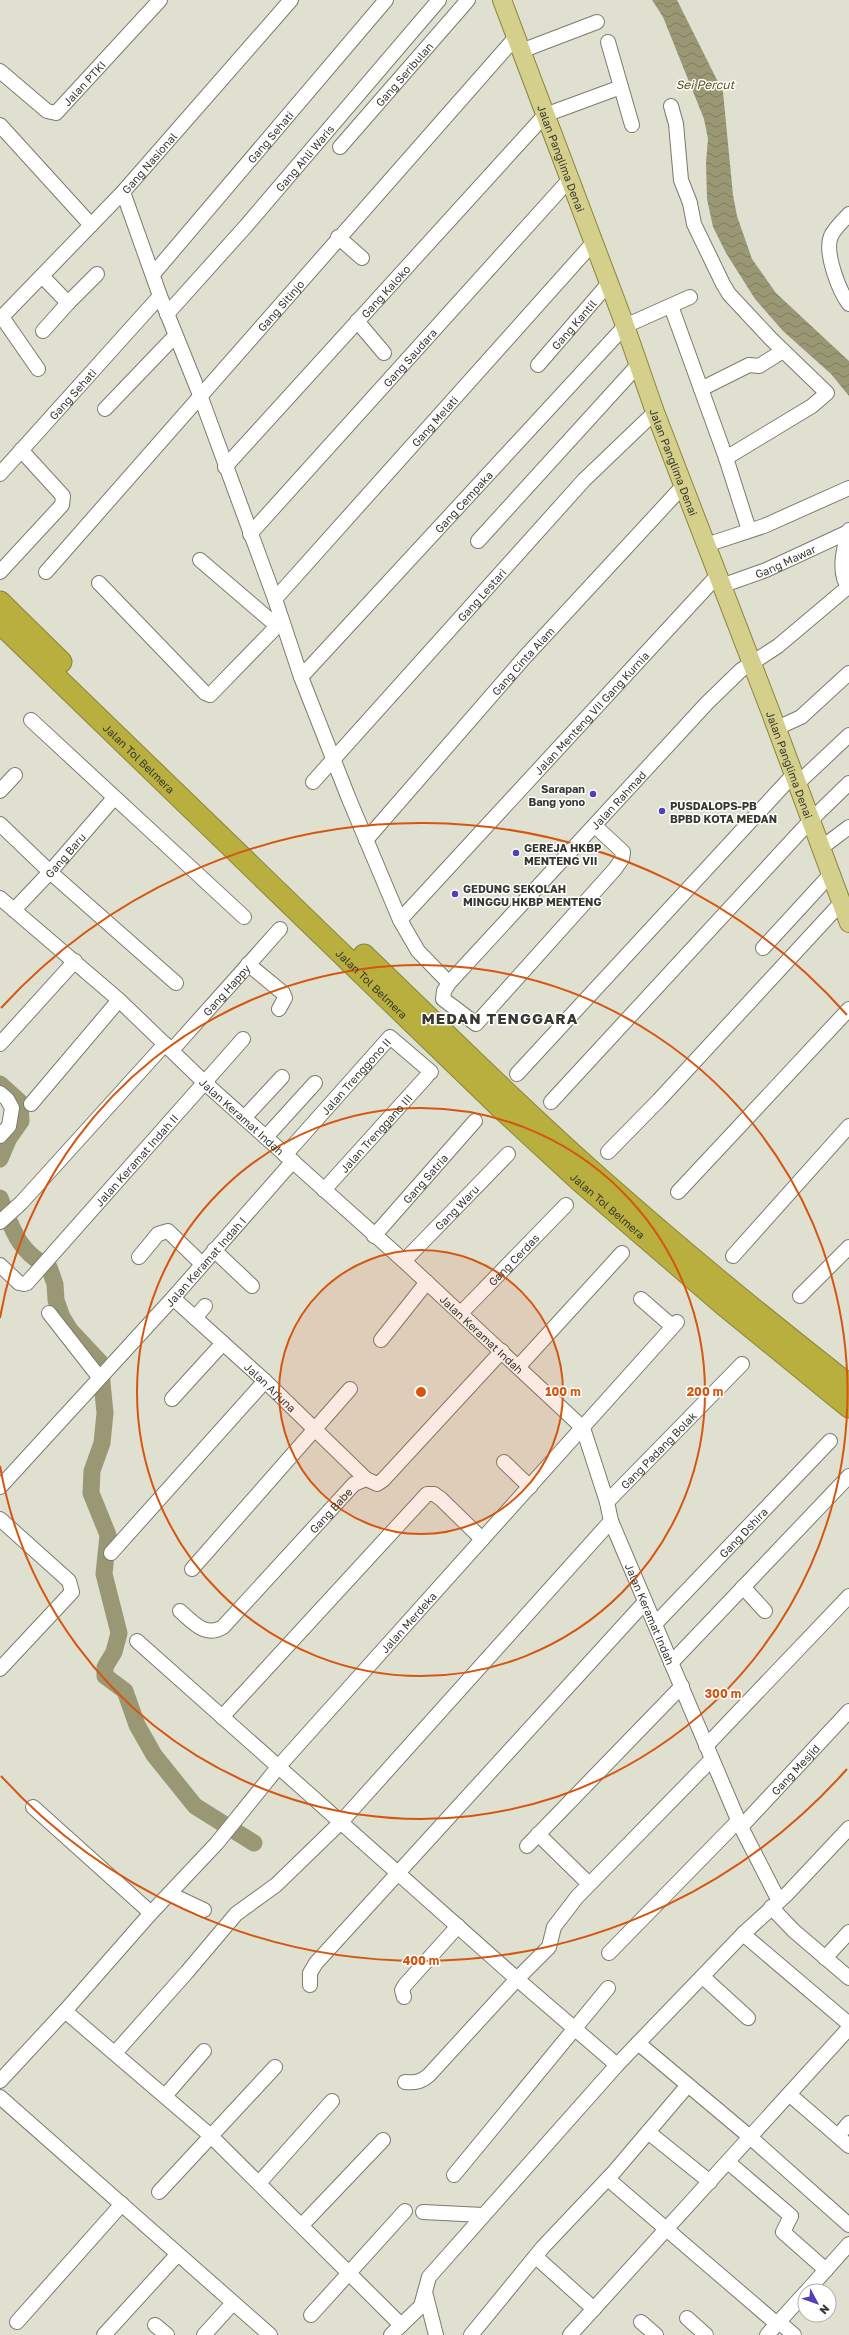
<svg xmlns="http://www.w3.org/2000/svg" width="849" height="2335" font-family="'Golos Text',sans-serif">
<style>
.water{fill:url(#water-waves)}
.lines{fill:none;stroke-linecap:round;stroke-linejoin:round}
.river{stroke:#9a9874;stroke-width:17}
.minor-casing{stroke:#7b7b6d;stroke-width:16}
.major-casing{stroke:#8b853a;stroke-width:20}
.highway-casing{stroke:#8b853a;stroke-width:23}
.minor{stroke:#fff;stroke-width:14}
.major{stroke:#d4cf8b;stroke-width:18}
.highway{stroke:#b8af3e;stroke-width:21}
.ring{fill:none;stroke:#d65610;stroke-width:2}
.poi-dot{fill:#533fb7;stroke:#fff;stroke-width:1.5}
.labels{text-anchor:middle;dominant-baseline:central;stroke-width:3;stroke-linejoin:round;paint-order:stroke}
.street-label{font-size:11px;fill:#383832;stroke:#fff}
.poi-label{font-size:11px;font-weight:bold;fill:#383832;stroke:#fff;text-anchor:start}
.water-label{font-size:12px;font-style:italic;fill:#585417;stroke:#fff}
.district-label{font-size:15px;font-weight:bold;letter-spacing:1px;fill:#383832;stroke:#fff}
.centre{fill:#d65610;stroke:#fff;stroke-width:2}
.ring-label{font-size:12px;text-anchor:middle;font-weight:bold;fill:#d65610;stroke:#fff;stroke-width:3;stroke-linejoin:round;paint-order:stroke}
</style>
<defs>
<pattern id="water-waves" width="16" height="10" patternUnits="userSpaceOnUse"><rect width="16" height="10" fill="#9a9874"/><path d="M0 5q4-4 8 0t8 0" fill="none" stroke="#7f7d60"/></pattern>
</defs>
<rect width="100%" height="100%" fill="#e0e0d1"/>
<polygon class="water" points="652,0 677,0 723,92 733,195 737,216 752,259 776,293 849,361 849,396 831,374 783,331 755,299 726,253 713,227 707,199 706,163 708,139 704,119 663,17"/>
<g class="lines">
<g class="river">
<polyline points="0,1084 20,1102 21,1121 9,1138 0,1159"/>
<path d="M0,1198C12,1228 18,1252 49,1267L55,1284L56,1300L62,1317L70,1330L100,1362L105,1413L102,1443L92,1471L91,1493L108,1535L104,1574L119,1633L114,1652L105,1667V1676L125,1691L137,1725L154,1755L195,1806L254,1843"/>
</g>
<g class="minor-casing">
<g id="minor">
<polyline points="608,42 632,125"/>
<polyline points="521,51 597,22"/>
<path id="s1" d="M0,71L47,111L56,113L160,0"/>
<polyline points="671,106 676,124 681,180 690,203 694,224 723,284 729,294 771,339 827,393 812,406 726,458"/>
<polyline points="0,125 91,225"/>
<path id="s2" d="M340,147L468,0"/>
<polyline points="123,192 160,296 200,395 275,599 301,677 349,799 400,920 418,951 449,983"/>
<path d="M849,214C843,221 835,228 831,236C824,252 839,291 849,304"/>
<polyline points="338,237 362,258"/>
<path id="s3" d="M154,273L386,0"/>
<polyline points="42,276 68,303 97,274"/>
<polyline points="671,306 726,458 749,530"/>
<path id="s4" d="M167,314L246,226L439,0"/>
<polyline points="2,317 38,369"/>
<path id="s5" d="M0,319L123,192L291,0"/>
<polyline points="357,321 384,353"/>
<polyline points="43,331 68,303"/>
<path id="s6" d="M538,365L609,283"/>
<polyline points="701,389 749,365 759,366 783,351"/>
<polyline points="105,409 175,336"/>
<path id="s7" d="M225,467L545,115L621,87"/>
<path id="s8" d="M0,474L160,296"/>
<path d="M849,530C844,547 837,573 849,588"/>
<path id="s9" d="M250,534L569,180"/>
<polyline points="478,541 638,365"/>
<polyline points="706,545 764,526 849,488"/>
<polyline points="200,560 277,626"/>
<polyline points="0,572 62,505 63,496 21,450"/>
<path id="s10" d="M46,572L515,38"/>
<polyline points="99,583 205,693 210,695 282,621"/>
<path id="s11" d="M721,586L766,570L848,532"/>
<path id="s12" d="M275,599L593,243"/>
<path id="s13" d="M301,677L625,326L690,297"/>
<polyline points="31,720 244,917"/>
<polyline points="777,728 801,717 849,673"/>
<path id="s14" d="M313,782L584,480L655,412"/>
<polyline points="798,783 849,735"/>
<polyline points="0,791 15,775"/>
<polyline points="0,824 50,872 176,983"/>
<path id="s15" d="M595,826L623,852L622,859L615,869L476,1024L443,999L444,991L449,983L707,703L741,670L778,646L848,587"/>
<path id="s16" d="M366,840L524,658L683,486"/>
<polyline points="821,848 849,827"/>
<path id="s17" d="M0,898L119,1000L204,1082L404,1261L583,1428L607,1502L611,1521L741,1827L779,1901"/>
<path id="s18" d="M14,910L50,872L114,798"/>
<path id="s19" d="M400,920L717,576"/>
<polyline points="763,948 831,874"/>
<polyline points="248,964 283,993 285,998 279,1009"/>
<polyline points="0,1044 75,961"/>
<path id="s20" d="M172,1050L280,929"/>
<polyline points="517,1074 794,774"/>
<polyline points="0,1093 7,1099 12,1108 9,1126 0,1136"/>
<polyline points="551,1102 811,820 849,783"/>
<polyline points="31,1104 119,1000"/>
<polyline points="244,1118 282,1077"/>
<polyline points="266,1137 315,1083"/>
<polyline points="608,1152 659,1100 841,903"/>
<path id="s21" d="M285,1155L390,1037L431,1072"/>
<path id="s22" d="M324,1190L427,1076"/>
<polyline points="678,1192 849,1009"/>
<polyline points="0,1222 21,1203 165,1044"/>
<path id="s23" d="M374,1236L475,1121"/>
<polyline points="214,1250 252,1286"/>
<polyline points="733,1256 849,1126"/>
<polyline points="139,1257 158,1234 168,1231 202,1264"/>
<path id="s24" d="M404,1261L508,1154"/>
<path id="s25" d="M0,1265L19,1283L24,1284L27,1283L243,1039"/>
<polyline points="800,1296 849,1247"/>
<path id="s26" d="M173,1298L265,1381L366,1479"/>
<polyline points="641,1299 672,1326"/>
<polyline points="49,1313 99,1377"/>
<path id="s27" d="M461,1313L566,1205"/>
<polyline points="195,1318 205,1306"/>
<polyline points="381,1340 427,1282"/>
<polyline points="519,1366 622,1253"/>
<polyline points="172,1399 223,1343"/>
<polyline points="504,1462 530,1487"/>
<path id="s28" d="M0,1487L173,1298L293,1161"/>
<path id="s29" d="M607,1502L742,1364"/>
<polyline points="0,1519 69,1581 72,1592 0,1669"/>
<polyline points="111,1553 265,1381"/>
<polyline points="192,1569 350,1389"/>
<polyline points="743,1587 765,1611"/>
<path id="s30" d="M180,1611C193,1622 205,1638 223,1627L354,1484L366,1479L377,1484L383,1480L502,1351"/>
<path id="s31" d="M655,1624L830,1441"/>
<path d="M137,1641L517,1979L429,2075C421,2082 415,2083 405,2082"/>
<polyline points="671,1663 849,1476"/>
<polyline points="222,1717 427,1494 434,1494 441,1499 482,1539"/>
<polyline points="706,1746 849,1596"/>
<polyline points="33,1807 151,1913"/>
<path id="s32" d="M741,1827L849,1711"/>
<polyline points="538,1834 589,1884"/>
<polyline points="527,1846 682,1686"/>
<polyline points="170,1894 204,1910"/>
<polyline points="771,1907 794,1931 849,1978"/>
<polyline points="743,1934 849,2024"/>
<polyline points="609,1953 738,1821"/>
<polyline points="825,1958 849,1932"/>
<polyline points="703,1977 748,2018"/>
<polyline points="310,1985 310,1973 316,1963 645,1602"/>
<polyline points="404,1997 402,1990 405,1985 458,1926"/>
<polyline points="638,2043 750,2137 849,2225"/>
<polyline points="115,2053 187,1972 236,1914 276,1885 341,1822 611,1521"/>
<polyline points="617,2065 517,1979 549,1947 554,1927 577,1897 712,1759"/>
<polyline points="0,2081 65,2011"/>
<polyline points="789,2094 849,2146"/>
<polyline points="165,2096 204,2051"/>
<polyline points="0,2097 270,2335"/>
<polyline points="648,2132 710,2182"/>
<polyline points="838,2136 849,2123"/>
<polyline points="728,2162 791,2216 783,2232 826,2270"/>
<polyline points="454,2175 608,1988"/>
<polyline points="608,2179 777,2324"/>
<polyline points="259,2183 332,2101"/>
<polyline points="159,2192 275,2067"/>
<polyline points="423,2212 483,2215"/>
<polyline points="302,2225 383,2140"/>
<polyline points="536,2257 594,2309"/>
<polyline points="807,2291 849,2244"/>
<polyline points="425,2292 436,2335"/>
<polyline points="311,2315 405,2211"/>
<polyline points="687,2318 706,2335"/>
<polyline points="17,2322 122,2204"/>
<polyline points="641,2322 656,2335"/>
<polyline points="779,2322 794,2335"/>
<polyline points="155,2325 167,2335"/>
<path id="s33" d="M401,2325L211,2136L65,2011L151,1913L217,1843L279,1766L677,1322"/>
<polyline points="104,2335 177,2255"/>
<polyline points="204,2335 233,2303"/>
<polyline points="391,2335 421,2306 429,2277 617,2065 743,1934 787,1894 849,1828"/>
<polyline points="471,2335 543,2247 614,2172 688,2085"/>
<polyline points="570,2335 849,2028"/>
<polyline points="767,2335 805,2293"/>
</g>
</g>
<g class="major-casing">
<g id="major">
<path id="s34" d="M502,0L623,320L655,412L771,713L849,923"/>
</g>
</g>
<g class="highway-casing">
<g id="highway">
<polyline points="0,602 61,662"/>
<path id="s35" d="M0,623L503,1110L580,1181L724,1305L849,1407"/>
<path d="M364,955C449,1037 533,1121 623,1199C696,1263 772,1325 849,1385"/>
</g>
</g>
<use href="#minor" class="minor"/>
<use href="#major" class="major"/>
<use href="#highway" class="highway"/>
</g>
<circle cx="421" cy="1392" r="142" fill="#d65610" fill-opacity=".12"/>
<g class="ring">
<circle cx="421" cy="1392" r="142"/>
<circle cx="421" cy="1392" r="284"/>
<path d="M0 1318A427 427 0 1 1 0 1466"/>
<path d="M847 1769A569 569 0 0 1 1 1776M1 1008A569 569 0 0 1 847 1015"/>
</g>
<g class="poi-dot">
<circle cx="593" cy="794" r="4"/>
<circle cx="662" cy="811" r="4"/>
<circle cx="516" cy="853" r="4"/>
<circle cx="455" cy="894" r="4"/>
</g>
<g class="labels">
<g class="street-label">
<text stroke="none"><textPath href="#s2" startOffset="97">Gang Seribulan</textPath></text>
<text stroke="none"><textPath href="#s1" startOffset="112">Jalan PTKI</textPath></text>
<text stroke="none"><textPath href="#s3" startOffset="179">Gang Sehati</textPath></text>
<text stroke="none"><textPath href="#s4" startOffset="208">Gang Ahli Waris</textPath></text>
<text stroke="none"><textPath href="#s34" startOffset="169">Jalan Panglima Denai</textPath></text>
<text stroke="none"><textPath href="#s5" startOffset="216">Gang Nasional</textPath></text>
<text stroke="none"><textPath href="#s7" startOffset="238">Gang Kaloko</textPath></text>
<text stroke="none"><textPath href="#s10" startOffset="355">Gang Sitinjo</textPath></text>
<text stroke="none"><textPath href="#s6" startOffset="54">Gang Kantil</textPath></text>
<text stroke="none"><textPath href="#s9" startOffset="238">Gang Saudara</textPath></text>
<text stroke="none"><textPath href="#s8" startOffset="108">Gang Sehati</textPath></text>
<text stroke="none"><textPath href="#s12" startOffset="239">Gang Melati</textPath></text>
<text stroke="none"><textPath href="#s34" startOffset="493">Jalan Panglima Denai</textPath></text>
<text stroke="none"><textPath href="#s13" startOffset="239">Gang Cempaka</textPath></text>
<text stroke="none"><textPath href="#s11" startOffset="69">Gang Mawar</textPath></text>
<text stroke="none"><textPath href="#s14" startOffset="252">Gang Lestari</textPath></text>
<text stroke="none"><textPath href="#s16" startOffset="238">Gang Cinta Alam</textPath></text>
<text stroke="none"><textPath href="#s19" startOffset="282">Jalan Menteng VII Gang Kurnia</textPath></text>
<text stroke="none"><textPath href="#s35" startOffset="194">Jalan Tol Belmera</textPath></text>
<text stroke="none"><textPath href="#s34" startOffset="817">Jalan Panglima Denai</textPath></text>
<text stroke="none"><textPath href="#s15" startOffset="574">Jalan Rahmad</textPath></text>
<text stroke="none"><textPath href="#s18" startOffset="75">Gang Baru</textPath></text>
<text stroke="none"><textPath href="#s35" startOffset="518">Jalan Tol Belmera</textPath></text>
<text stroke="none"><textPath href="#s20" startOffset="81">Gang Happy</textPath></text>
<text stroke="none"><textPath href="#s21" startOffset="106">Jalan Trenggono II</textPath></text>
<text stroke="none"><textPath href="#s17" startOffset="326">Jalan Keramat Indah</textPath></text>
<text stroke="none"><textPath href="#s22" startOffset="77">Jalan Trenggano III</textPath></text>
<text stroke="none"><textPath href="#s25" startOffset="199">Jalan Keramat Indah II</textPath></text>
<text stroke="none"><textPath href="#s23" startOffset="77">Gang Satria</textPath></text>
<text stroke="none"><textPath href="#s35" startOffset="842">Jalan Tol Belmera</textPath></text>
<text stroke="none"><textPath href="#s24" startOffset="75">Gang Waru</textPath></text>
<text stroke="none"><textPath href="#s27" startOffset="75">Gang Cerdas</textPath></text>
<text stroke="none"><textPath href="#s28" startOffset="305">Jalan Keramat Indah I</textPath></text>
<text stroke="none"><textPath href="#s17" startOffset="650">Jalan Keramat Indah</textPath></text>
<text stroke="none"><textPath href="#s26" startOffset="132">Jalan Arjuna</textPath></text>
<text stroke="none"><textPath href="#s29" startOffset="73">Gang Padang Bolak</textPath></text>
<text stroke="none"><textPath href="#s30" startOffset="209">Gang Babe</textPath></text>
<text stroke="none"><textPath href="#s31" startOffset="127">Gang Dshira</textPath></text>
<text stroke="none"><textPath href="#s17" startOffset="986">Jalan Keramat Indah</textPath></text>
<text stroke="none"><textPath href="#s33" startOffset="979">Jalan Merdeka</textPath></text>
<text stroke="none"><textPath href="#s32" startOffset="79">Gang Mesjid</textPath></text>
</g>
<g class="poi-label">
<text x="585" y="788" text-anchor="end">Sarapan<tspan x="585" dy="13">Bang yono</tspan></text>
<text x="670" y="805">PUSDALOPS-PB<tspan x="670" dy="13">BPBD KOTA MEDAN</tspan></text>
<text x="524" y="847">GEREJA HKBP<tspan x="524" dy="13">MENTENG VII</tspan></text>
<text x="463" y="888">GEDUNG SEKOLAH<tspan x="463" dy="13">MINGGU HKBP MENTENG</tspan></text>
</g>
<g class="water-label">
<text x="705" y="84">Sei Percut</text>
</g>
<g class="district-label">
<text x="500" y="1018">MEDAN TENGGARA</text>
</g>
</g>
<circle cx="421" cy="1392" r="6" class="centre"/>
<g class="ring-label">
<text x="563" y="1396">100 m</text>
<text x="705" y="1396">200 m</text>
<text x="723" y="1698">300 m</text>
<text x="421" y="1965">400 m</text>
</g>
<g transform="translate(817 2303) rotate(131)"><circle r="19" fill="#ffffff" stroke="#afafad"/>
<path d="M0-3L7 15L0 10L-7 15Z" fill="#533fb7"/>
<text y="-6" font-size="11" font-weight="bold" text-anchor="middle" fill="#383832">N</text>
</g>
</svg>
